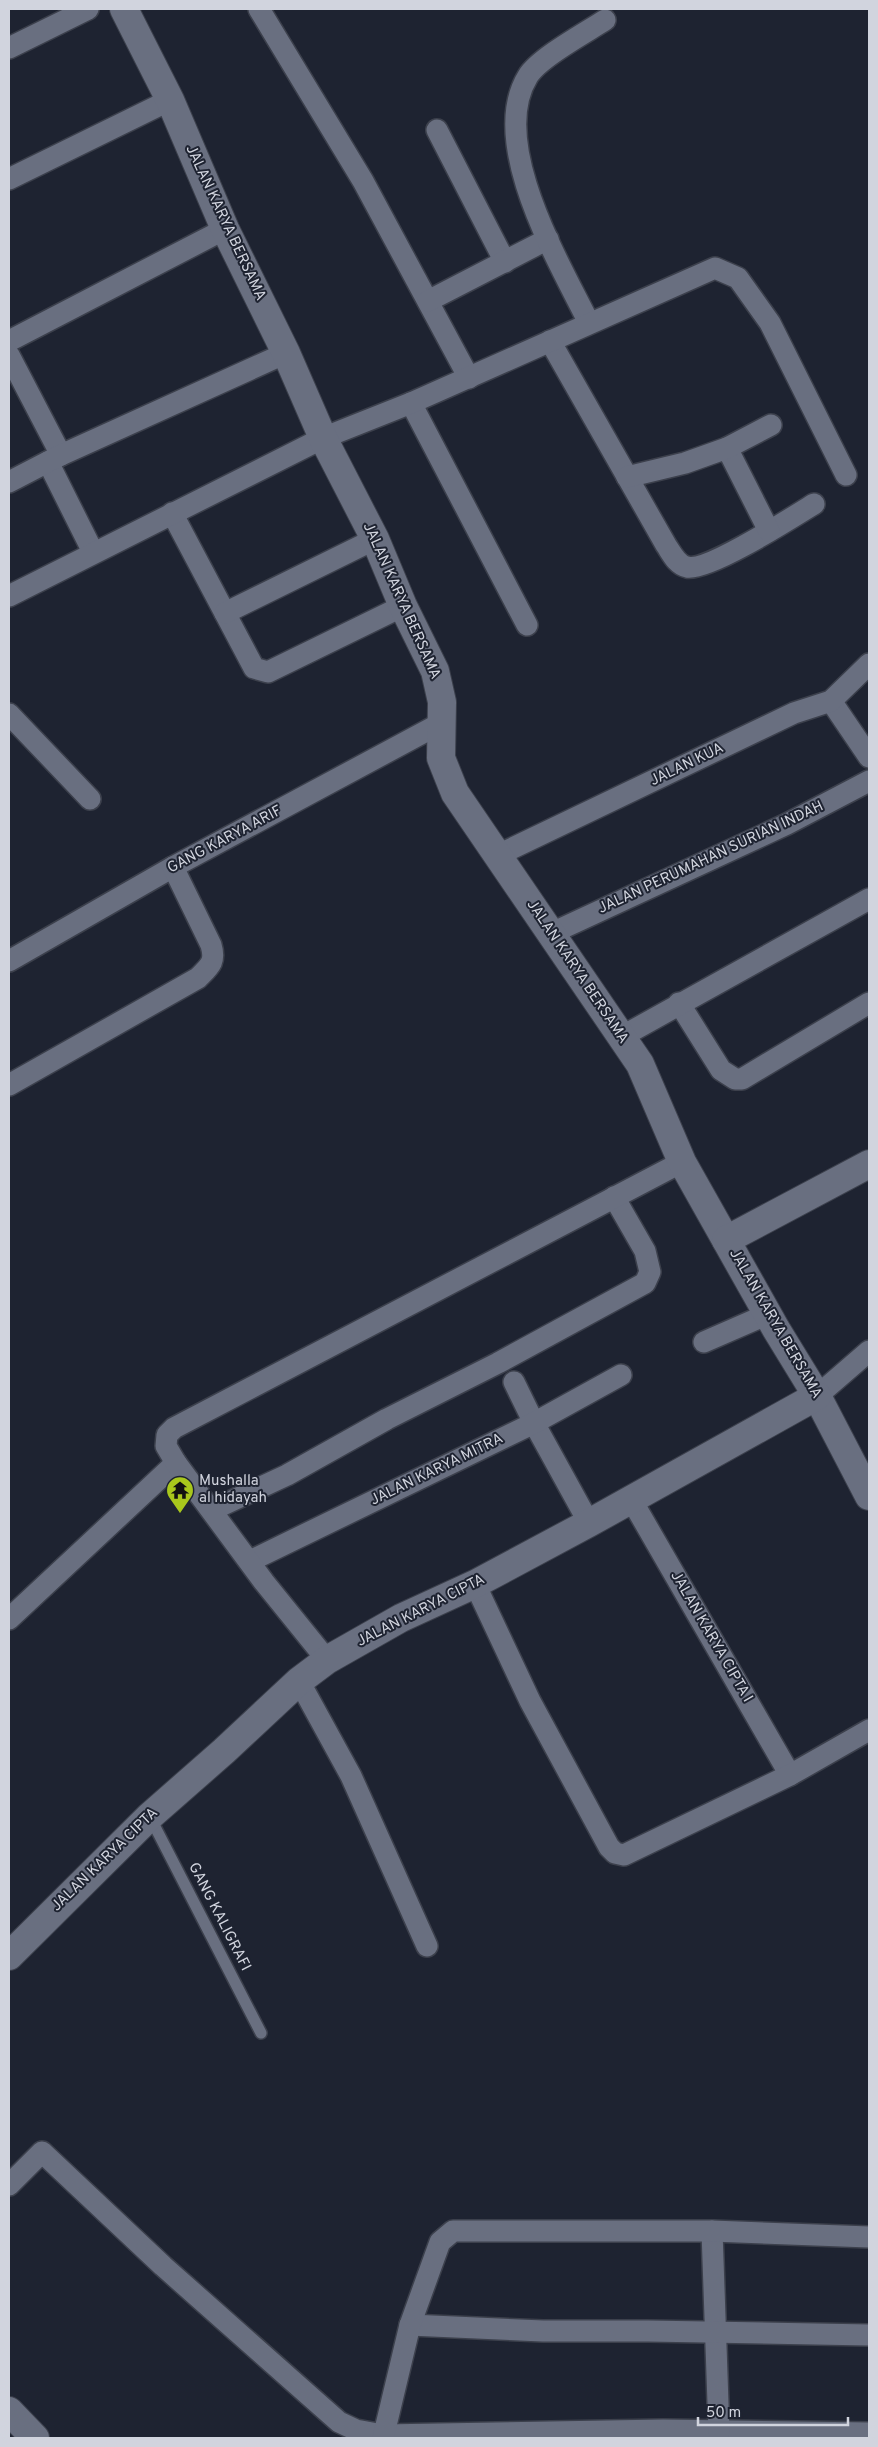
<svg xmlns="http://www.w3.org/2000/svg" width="878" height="2447" font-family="Overpass,sans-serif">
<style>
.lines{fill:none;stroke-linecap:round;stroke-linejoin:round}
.service-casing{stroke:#3c404c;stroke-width:14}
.minor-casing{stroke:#3c404c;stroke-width:24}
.tertiary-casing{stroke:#3c404c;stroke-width:30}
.service{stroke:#696f80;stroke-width:11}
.minor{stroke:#696f80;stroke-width:21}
.tertiary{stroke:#696f80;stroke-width:28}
.labels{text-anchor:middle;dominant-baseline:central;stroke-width:4;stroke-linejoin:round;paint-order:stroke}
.street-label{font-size:15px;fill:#d1d4de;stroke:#1e2331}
.poi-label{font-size:15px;fill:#d1d4de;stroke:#1e2331;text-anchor:start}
</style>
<rect width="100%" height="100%" fill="#1e2331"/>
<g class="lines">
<g class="service-casing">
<polyline id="service" points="150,1817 261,2033"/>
</g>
<g class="minor-casing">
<g id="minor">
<polyline points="259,9 363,181 469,378"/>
<polyline points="9,48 88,9"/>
<polyline points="437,130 505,262"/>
<polyline points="9,179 170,100"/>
<polyline points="428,301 548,239"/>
<path d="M589,323C559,262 487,142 528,76C539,58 585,33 605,20"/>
<polyline points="9,341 225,229"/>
<path d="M550,341L666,545C672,554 677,565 687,567C707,572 793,517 814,504"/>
<polyline points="9,355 61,455"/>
<polyline points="411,403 527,625"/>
<polyline points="727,448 769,531"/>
<polyline points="48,462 93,552"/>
<polyline points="627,477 685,463 727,448 771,425"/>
<polyline points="9,482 61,455 286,353"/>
<polyline points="172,513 254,668 268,672 403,606"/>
<polyline points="9,596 323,438 411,403 715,268 738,278 770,323 846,475"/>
<polyline points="225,613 375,539"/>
<polyline points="831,701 869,757"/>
<polyline points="9,714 90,799"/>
<polyline points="496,856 794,713 831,701 869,664"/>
<polyline points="552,933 787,824 869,781"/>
<polyline points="9,961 173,867 443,722"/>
<polyline points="679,1003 721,1070 735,1079 742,1079 869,1003"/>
<polyline points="621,1037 869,899"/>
<path d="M9,1085L198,978C210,966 216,962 211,945L173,867"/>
<polyline points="704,1342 768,1314"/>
<polyline points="514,1382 534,1423 589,1523"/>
<polyline points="817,1396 869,1351"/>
<polyline points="631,1499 790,1775"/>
<polyline points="212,1510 287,1475 387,1419 498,1363 645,1283 650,1272 645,1251 614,1197"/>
<polyline points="250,1561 534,1423 621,1375"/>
<polyline points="475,1584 530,1701 609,1847 615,1853 624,1855 790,1775 869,1730"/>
<polyline points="9,1619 176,1463"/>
<polyline points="327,1660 264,1582 176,1463 166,1446 167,1435 174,1428 682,1162"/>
<polyline points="299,1681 351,1776 427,1946"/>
<polyline points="9,2185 42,2152 163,2266 339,2422 356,2430 383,2435 663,2430 869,2433"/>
<polyline points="712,2231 719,2432"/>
<polyline points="410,2325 543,2331 648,2331 869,2335"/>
<polyline points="383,2438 410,2325 440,2242 453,2231 712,2231 869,2237"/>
</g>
</g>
<g class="tertiary-casing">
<g id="tertiary">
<polyline points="124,9 170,100 225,229 286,353 323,438 375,539 403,606 435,671 442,702 441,758 455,793 640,1064 682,1162 776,1329 817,1396 869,1496"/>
<polyline points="726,1240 869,1164"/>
<polyline points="9,1956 150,1816 224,1751 299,1681 327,1660 401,1618 475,1584 589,1523 817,1396"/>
<polyline points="9,2411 35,2438"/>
</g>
</g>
<use href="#service" class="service"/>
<use href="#minor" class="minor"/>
<use href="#tertiary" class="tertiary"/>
</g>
<defs>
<g id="temple-pin" transform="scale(1.4375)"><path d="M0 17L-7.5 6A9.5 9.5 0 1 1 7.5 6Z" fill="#a8c71c" stroke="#1e2331"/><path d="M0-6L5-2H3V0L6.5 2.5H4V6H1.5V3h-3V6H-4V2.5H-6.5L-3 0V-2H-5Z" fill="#111"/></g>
</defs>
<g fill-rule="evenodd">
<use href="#temple-pin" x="180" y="1490"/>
</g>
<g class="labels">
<g class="street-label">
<text transform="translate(225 223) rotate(65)">JALAN KARYA BERSAMA</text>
<text transform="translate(401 601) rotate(66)">JALAN KARYA BERSAMA</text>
<text transform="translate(687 765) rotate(-26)">JALAN KUA</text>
<text transform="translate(225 840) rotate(-28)">GANG KARYA ARIF</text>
<text transform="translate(711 858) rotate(-25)">JALAN PERUMAHAN SURIAN INDAH</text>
<text transform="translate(577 972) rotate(56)">JALAN KARYA BERSAMA</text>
<text transform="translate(775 1324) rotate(60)">JALAN KARYA BERSAMA</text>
<text transform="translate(437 1470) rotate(-26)">JALAN KARYA MITRA</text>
<text transform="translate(421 1611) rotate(-27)">JALAN KARYA CIPTA</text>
<text transform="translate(711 1637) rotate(60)">JALAN KARYA CIPTA I</text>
<text transform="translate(105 1860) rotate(-44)">JALAN KARYA CIPTA</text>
<text transform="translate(219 1917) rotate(63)">GANG KALIGRAFI</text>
</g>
<g class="poi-label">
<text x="199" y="1481">Mushalla<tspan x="199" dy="17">al hidayah</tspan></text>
</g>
</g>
<rect width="878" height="2447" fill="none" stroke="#d1d4de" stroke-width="20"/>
<path d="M698 2417v8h150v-8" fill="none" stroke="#d1d4de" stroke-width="2.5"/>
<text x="706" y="2417" font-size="15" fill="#d1d4de" stroke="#1e2331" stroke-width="4" paint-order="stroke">50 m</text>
</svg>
